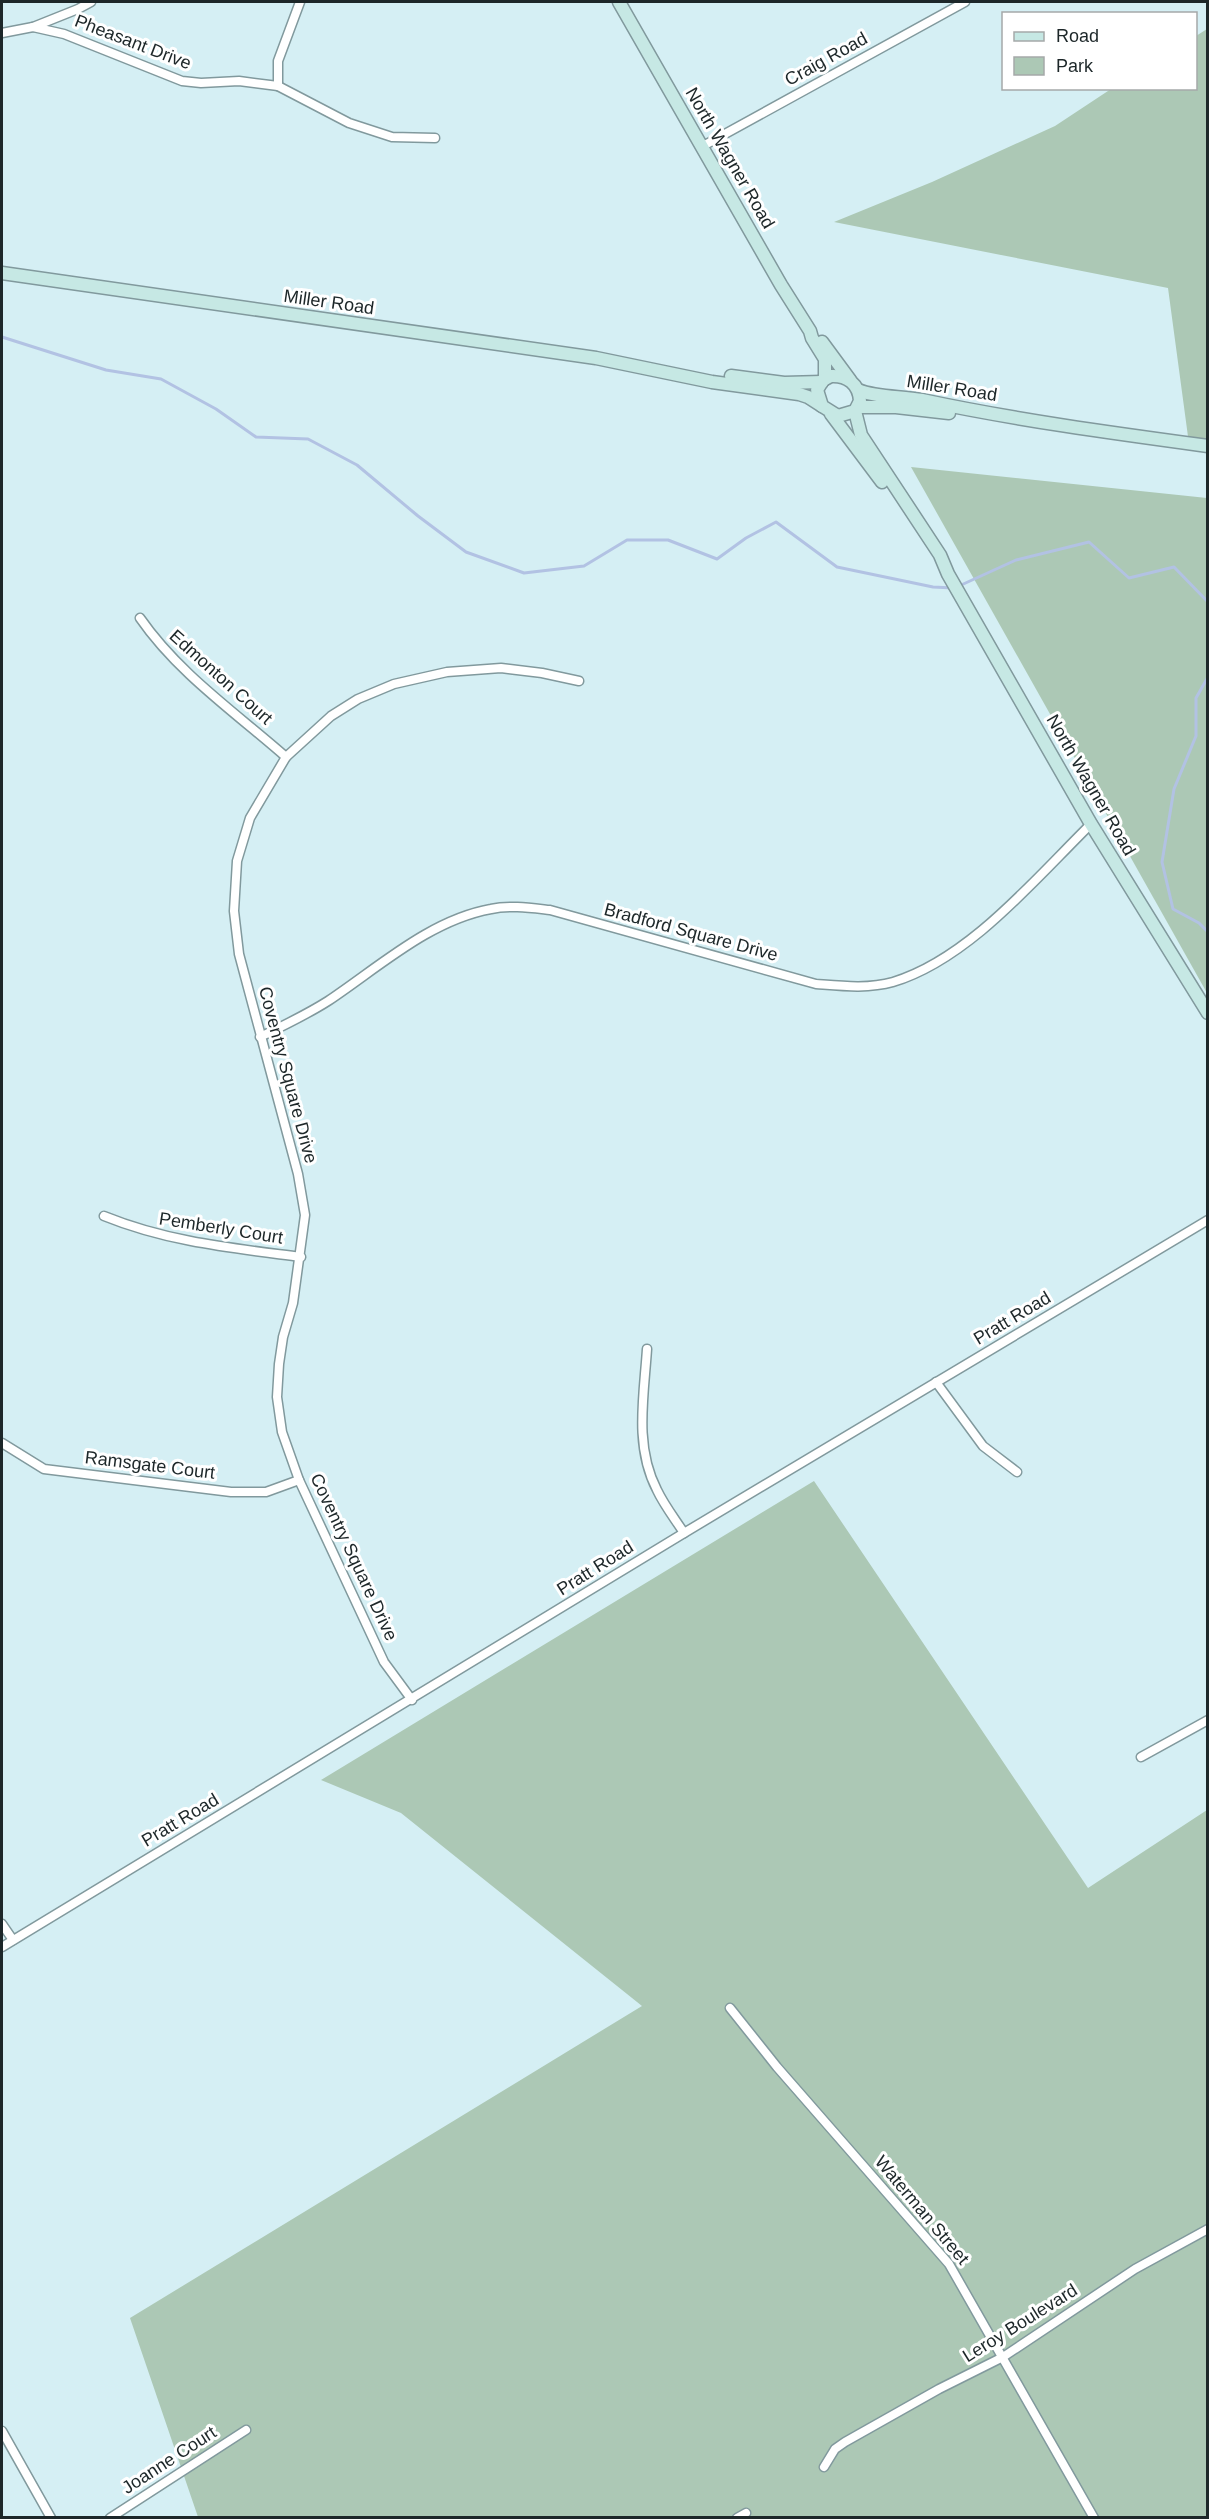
<svg xmlns="http://www.w3.org/2000/svg" width="1209" height="2519" font-family="Helvetica,sans-serif">
<style>
.green{fill:#acc8b5}
.lines{fill:none;stroke-linecap:round;stroke-linejoin:round}
.stream{stroke:#b2c2e3;stroke-width:3}
.street-casing{stroke:#81999d;stroke-width:11}
.secondary-casing{stroke:#81999d;stroke-width:15}
.street{stroke:#fff;stroke-width:8}
.secondary{stroke:#c6e8e4;stroke-width:12}
.labels{text-anchor:middle;dominant-baseline:central;stroke-width:6;stroke-linejoin:round;paint-order:stroke}
.street-label{font-size:18px;fill:#1d2729;stroke:#fff}
</style>
<rect width="100%" height="100%" fill="#d5eff4"/>
<g class="green">
<polygon points="1207,29 1207,446 1189,444 1168,288 834,222 932,182 1055,126 1111,89 1196,88 1196,36"/>
<polygon points="911,467 1207,498 1207,993"/>
<polygon points="814,1481 1088,1888 1207,1810 1207,2517 198,2517 130,2318 642,2006 401,1813 321,1780"/>
</g>
<g class="lines">
<g class="stream">
<polyline points="2,337 106,370 161,379 216,409 256,437 308,439 357,465 418,516 466,552 524,573 584,566 627,540 668,540 717,559 746,538 776,522 837,567 933,587 953,588"/>
<polyline points="959,586 1016,560 1089,542 1129,578 1174,567 1208,602"/>
<polyline points="1208,677 1196,698 1196,736 1174,789 1162,862 1173,909 1199,923 1208,932"/>
</g>
<g class="street-casing">
<g id="street">
<polyline points="33,27 64,34 182,81 201,83 239,81 278,86 278,61 300,2"/>
<polyline points="2,33 33,27 78,9 91,2"/>
<polyline points="278,86 349,123 392,137 435,138"/>
<polyline points="703,146 965,2"/>
<path d="M140,618C178,673 236,713 286,757"/>
<path d="M260,1037C283,1026 306,1015 328,1001C379,967 430,920 491,909C510,905 531,908 550,910L816,984C842,986 868,989 893,982C969,959 1035,879 1091,824"/>
<path d="M104,1216C168,1242 232,1248 301,1257"/>
<path d="M647,1349C644,1396 634,1446 657,1490C664,1505 675,1519 684,1533"/>
<polyline points="936,1382 983,1446 1017,1472"/>
<polyline points="2,1443 44,1469 231,1492 266,1492 299,1480"/>
<polyline points="412,1700 384,1662 299,1480 282,1432 277,1397 279,1364 283,1337 293,1303 305,1215 298,1174 239,954 234,911 237,861 250,818 286,757 331,716 358,699 394,684 447,672 501,668 542,673 579,681"/>
<polyline points="1141,1757 1208,1720"/>
<polyline points="2,1924 13,1940"/>
<polyline points="2,1947 684,1533 1208,1220"/>
<polyline points="730,2008 777,2067 949,2264 1094,2518"/>
<polyline points="2,2431 51,2518"/>
<polyline points="824,2467 835,2449 845,2442 939,2389 1003,2357 1135,2269 1208,2229"/>
<polyline points="110,2518 246,2430"/>
<polyline points="737,2518 746,2513"/>
</g>
</g>
<g class="secondary-casing">
<g id="secondary">
<polyline points="619,2 781,285 810,331 812,338 825,359 825,379"/>
<polyline points="2,273 596,358 712,382 799,394 808,397 822,406"/>
<polyline points="822,342 850,380"/>
<polyline points="731,376 784,383 822,382"/>
<path d="M831,376C847,375 859,384 860,401L855,411L838,416L822,406L817,390L823,380Z"/>
<path d="M858,390C878,398 901,396 922,400C1016,420 1112,433 1208,446"/>
<polyline points="858,407 896,407 949,413"/>
<polyline points="855,411 861,435 940,555 948,574 1091,824 1208,1013"/>
<polyline points="831,414 882,482"/>
</g>
</g>
<use href="#street" class="street"/>
<use href="#secondary" class="secondary"/>
</g>
<g class="labels">
<g class="street-label">
<text transform="translate(133 42) rotate(21)">Pheasant Drive</text>
<text transform="translate(826 59) rotate(-29)">Craig Road</text>
<text transform="translate(730 158) rotate(60)">North Wagner Road</text>
<text transform="translate(329 302) rotate(8)">Miller Road</text>
<text transform="translate(952 388) rotate(9)">Miller Road</text>
<text transform="translate(221 677) rotate(42)">Edmonton Court</text>
<text transform="translate(1091 785) rotate(60)">North Wagner Road</text>
<text transform="translate(691 932) rotate(15)">Bradford Square Drive</text>
<text transform="translate(288 1075) rotate(75)">Coventry Square Drive</text>
<text transform="translate(221 1228) rotate(9)">Pemberly Court</text>
<text transform="translate(1012 1318) rotate(-31)">Pratt Road</text>
<text transform="translate(150 1465) rotate(7)">Ramsgate Court</text>
<text transform="translate(354 1557) rotate(65)">Coventry Square Drive</text>
<text transform="translate(595 1568) rotate(-32)">Pratt Road</text>
<text transform="translate(180 1820) rotate(-31)">Pratt Road</text>
<text transform="translate(922 2210) rotate(50)">Waterman Street</text>
<text transform="translate(1020 2323) rotate(-32)">Leroy Boulevard</text>
<text transform="translate(169 2460) rotate(-33)">Joanne Court</text>
</g>
</g>
<rect width="1209" height="2519" fill="none" stroke="#1d2729" stroke-width="6"/>
<rect x="1002" y="12" width="195" height="78" fill="#ffffff" stroke="#a5a9a9" stroke-width="1.5"/>
<rect x="1014" y="32" width="30" height="9" fill="#c6e8e4" stroke="#a5a9a9" stroke-width="1.5"/>
<text x="1056" y="42" font-size="18" fill="#1d2729">Road</text>
<rect x="1014" y="57" width="30" height="18" fill="#acc8b5" stroke="#a5a9a9" stroke-width="1.5"/>
<text x="1056" y="72" font-size="18" fill="#1d2729">Park</text>
</svg>
